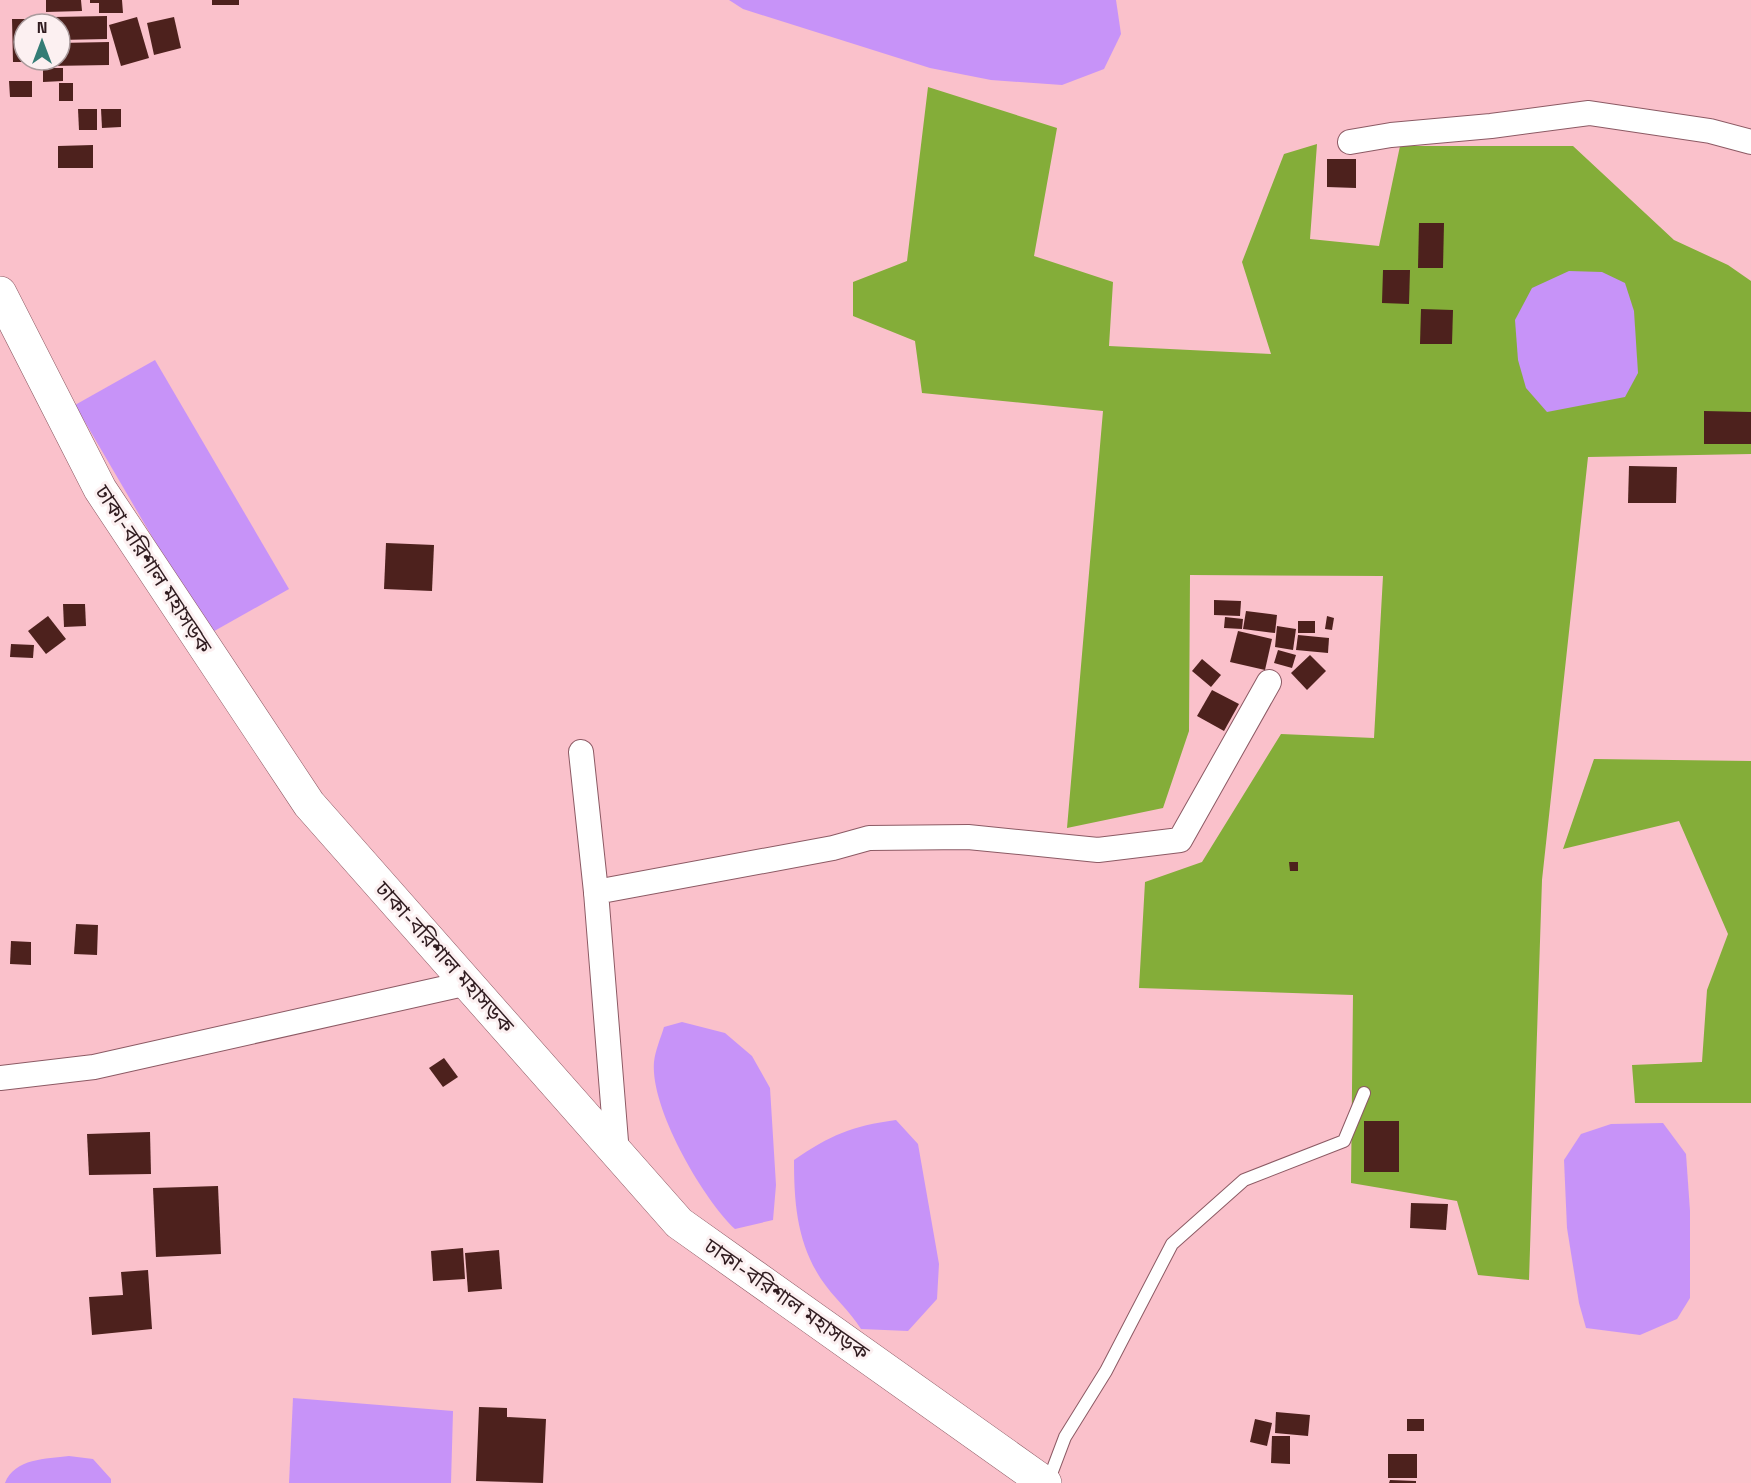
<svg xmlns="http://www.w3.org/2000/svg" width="1751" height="1483" font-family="'Space Grotesk','Noto Sans Bengali',sans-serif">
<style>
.forest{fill:#84ad39}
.water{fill:#c793f8}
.building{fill:#4d211d}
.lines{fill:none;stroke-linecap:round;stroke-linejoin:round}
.lane-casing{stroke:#8c5a64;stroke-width:14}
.street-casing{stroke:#8c5a64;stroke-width:26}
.highway-casing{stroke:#8c5a64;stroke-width:34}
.lane{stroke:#fff;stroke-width:12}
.street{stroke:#fff;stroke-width:24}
.highway{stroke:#fff;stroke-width:33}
.labels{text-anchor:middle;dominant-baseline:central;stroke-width:6;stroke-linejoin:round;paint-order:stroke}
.street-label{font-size:21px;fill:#301c20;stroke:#fcf0f1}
</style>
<rect width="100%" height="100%" fill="#fac1cb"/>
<g class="forest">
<polygon points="928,87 1057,128 1034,256 1113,282 1109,346 1271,354 1242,262 1284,154 1317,144 1310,239 1379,246 1400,146 1573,146 1674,240 1728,265 1751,281 1751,454 1588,457 1542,880 1529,1280 1478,1275 1457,1201 1351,1183 1353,995 1139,988 1145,882 1202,862 1281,734 1374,738 1383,576 1190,575 1189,731 1163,808 1067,828 1103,411 922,393 915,341 853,316 853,282 907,261"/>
<polygon points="1594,759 1751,761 1751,1103 1635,1103 1632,1065 1702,1062 1707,990 1728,934 1679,821 1563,849"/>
</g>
<g class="water">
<polygon points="729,0 1116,0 1121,34 1104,69 1062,85 991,80 930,68 743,9"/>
<polygon points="1569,271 1602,272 1625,283 1634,311 1638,373 1625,397 1547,412 1526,388 1518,360 1515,320 1532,288"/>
<polygon points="155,360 289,589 209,634 75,405"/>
<path d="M682,1022L725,1033L752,1056L770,1088L776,1185L773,1220L735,1229C703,1199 650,1108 654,1062C655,1051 661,1037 664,1027Z"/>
<path d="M896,1120L918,1144L939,1264L937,1299L908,1331L861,1329C850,1311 833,1297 821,1279C797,1242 794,1203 794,1160C831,1135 851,1126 896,1120Z"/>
<polygon points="1663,1123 1686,1154 1690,1211 1690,1298 1677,1319 1640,1335 1586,1328 1579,1303 1567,1228 1564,1160 1581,1134 1611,1124"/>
<polygon points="293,1398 453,1411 451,1483 289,1483"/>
<path d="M69,1456L93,1459L111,1479V1483H5C15,1458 46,1459 69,1456Z"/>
</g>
<g class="building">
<polygon points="46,0 81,0 82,11 46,12"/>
<polygon points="90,0 122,0 123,13 99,13 99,3 90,3"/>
<rect x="212" y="0" width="27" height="5"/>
<polygon points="107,16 107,39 60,40 60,24 53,24 53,17"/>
<polygon points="137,17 149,58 121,66 109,25"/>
<polygon points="174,17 181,48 154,55 147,23"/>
<polygon points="12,19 45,19 45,24 24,24 24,60 41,62 13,62"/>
<polygon points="109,42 109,65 51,66 51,60 60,60 60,43"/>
<polygon points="43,68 63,68 63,81 43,82"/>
<polygon points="9,81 32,81 32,97 10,97"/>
<rect x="59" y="83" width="14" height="18"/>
<polygon points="78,109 97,109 97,130 79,130"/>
<polygon points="101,109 121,109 121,127 102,128"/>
<polygon points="93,145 93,168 58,168 58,146"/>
<polygon points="1327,159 1356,159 1356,188 1327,187"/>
<polygon points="1419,223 1444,223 1443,268 1418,268"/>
<polygon points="1383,270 1410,270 1409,304 1382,303"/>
<polygon points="1421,309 1453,310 1452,344 1420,344"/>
<polygon points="1704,411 1751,412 1751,444 1704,444"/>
<polygon points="1629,466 1677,467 1676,503 1628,503"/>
<polygon points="386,543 434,545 432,591 384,589"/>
<polygon points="1214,600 1241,601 1240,616 1214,615"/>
<polygon points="63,604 85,604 86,626 64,627"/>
<polygon points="1246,611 1277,615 1275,633 1243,629"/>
<polygon points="48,616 66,639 46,654 28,631"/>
<polygon points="1327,616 1334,618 1332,630 1325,629"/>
<polygon points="1225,617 1243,619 1242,629 1224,628"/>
<rect x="1298" y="621" width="17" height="12"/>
<polygon points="1277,626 1296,629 1293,650 1275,647"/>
<polygon points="1238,631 1272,639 1265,670 1230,662"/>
<polygon points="1298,635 1329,638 1328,653 1296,650"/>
<polygon points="11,644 34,645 33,658 10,657"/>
<polygon points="1278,650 1296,655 1292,668 1274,663"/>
<polygon points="1310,655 1326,671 1307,690 1291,673"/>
<polygon points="1202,659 1221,675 1211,687 1192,671"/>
<polygon points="1212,690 1239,704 1224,731 1197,716"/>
<polygon points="1289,862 1298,862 1298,871 1290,871"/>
<polygon points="76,924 98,925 97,955 74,954"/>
<polygon points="11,941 31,942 31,965 10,964"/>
<polygon points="444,1058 458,1077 443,1087 429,1068"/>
<rect x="1364" y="1121" width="35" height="51"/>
<polygon points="150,1132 151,1174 89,1175 87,1134"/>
<polygon points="218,1186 221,1254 156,1257 153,1188"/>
<polygon points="1411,1203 1448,1204 1446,1230 1410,1228"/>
<polygon points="463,1248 465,1279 433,1281 431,1251"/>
<polygon points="499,1250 502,1289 468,1292 465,1253"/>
<polygon points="148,1270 152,1329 92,1335 89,1297 123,1295 121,1272"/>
<polygon points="479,1407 507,1408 507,1417 546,1419 543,1483 476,1481"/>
<polygon points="1276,1412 1310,1415 1308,1436 1275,1433"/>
<polygon points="1255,1419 1272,1423 1267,1446 1250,1442"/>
<rect x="1407" y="1419" width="17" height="12"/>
<polygon points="1272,1436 1290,1436 1290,1464 1271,1463"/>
<rect x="1388" y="1454" width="29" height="24"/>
<polygon points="1390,1480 1416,1481 1416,1483 1389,1483"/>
</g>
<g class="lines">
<g class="lane-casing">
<polyline id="lane" points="1048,1482 1065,1437 1106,1371 1172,1244 1244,1180 1344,1141 1364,1093"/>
</g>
<g class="street-casing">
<g id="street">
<polyline points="1350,142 1391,135 1491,126 1589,113 1710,131 1751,142"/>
<polyline points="581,752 596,892"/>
<polyline points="0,1078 94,1067 468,983"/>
<polyline points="620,1156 617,1154 596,892 833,848 869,838 968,837 1098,850 1180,840 1269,682"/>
</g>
</g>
<g class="highway-casing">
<polyline id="highway" points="0,293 100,489 309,804 679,1223 1045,1483"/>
</g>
<use href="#lane" class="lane"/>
<use href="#street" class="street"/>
<use href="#highway" class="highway"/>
</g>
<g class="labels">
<g class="street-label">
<text transform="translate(154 569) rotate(57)">ঢাকা-বরিশাল মহাসড়ক</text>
<text transform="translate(445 957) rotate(48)">ঢাকা-বরিশাল মহাসড়ক</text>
<text transform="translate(787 1299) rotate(35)">ঢাকা-বরিশাল মহাসড়ক</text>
</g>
</g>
<g transform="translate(42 42)"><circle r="28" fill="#fcf0f1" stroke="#aa9b9d" stroke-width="1.5"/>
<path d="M0-4.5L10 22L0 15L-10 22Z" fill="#347c75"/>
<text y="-9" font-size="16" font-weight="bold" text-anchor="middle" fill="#301c20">N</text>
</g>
</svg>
